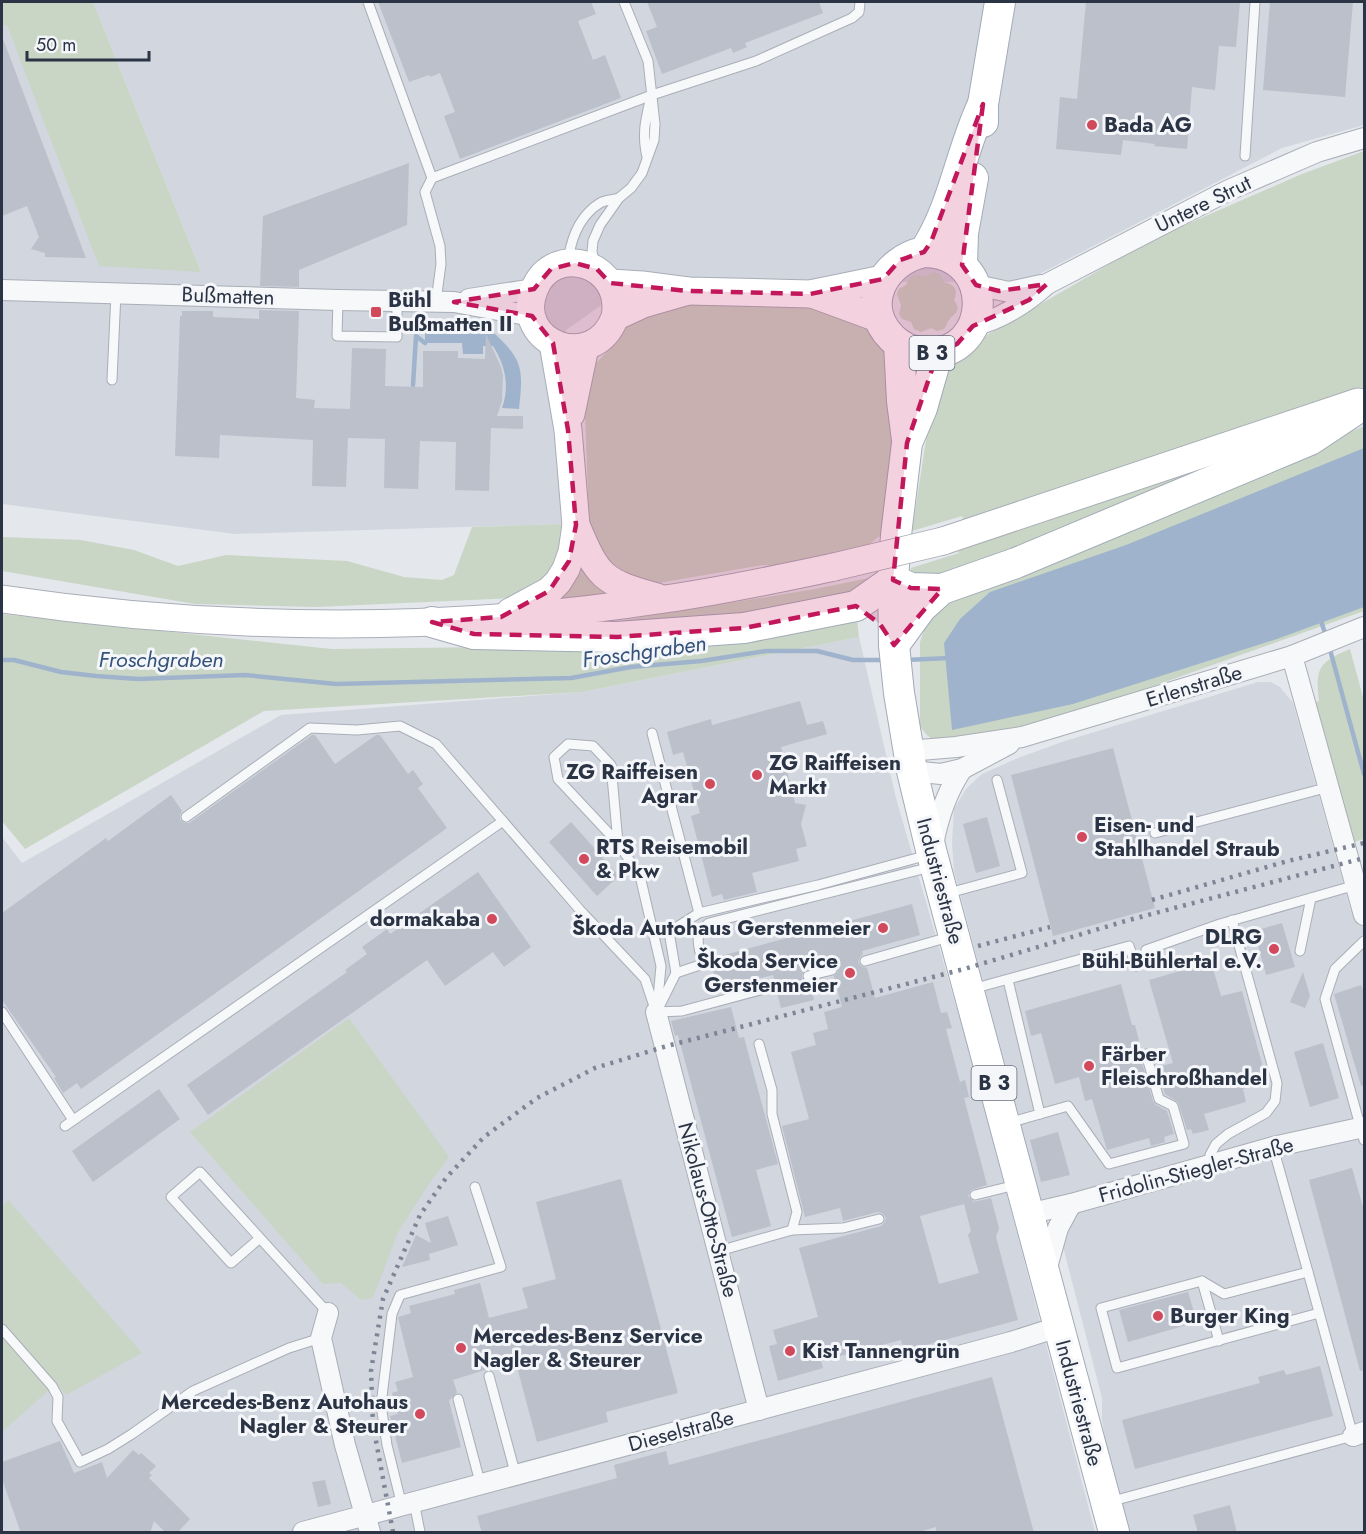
<svg xmlns="http://www.w3.org/2000/svg" width="1366" height="1534" font-family="Jost,sans-serif">
<style>
.built{fill:#d2d6de}
.green{fill:#c9d6c5}
.water{fill:#9fb4cc}
.lines{fill:none;stroke-linecap:round;stroke-linejoin:round}
.stream{stroke:#9fb4cc;stroke-width:4.5}
.building{fill:#bbc0ca;fill-rule:evenodd}
.service-casing{stroke:#a9aeb7;stroke-width:11}
.minor-casing{stroke:#a9aeb7;stroke-width:22}
.secondary-casing{stroke:#a9aeb7;stroke-width:29}
.primary-casing{stroke:#a3abb8;stroke-width:32}
.service{stroke:#f7f8fa;stroke-width:9}
.minor{stroke:#f7f8fa;stroke-width:20}
.secondary{stroke:#fff;stroke-width:27}
.primary{stroke:#fff;stroke-width:30}
.rail{stroke:#7d8696;stroke-width:4.5;stroke-dasharray:3 6;stroke-linecap:butt}
.secondary-bridge-casing{stroke:#a9aeb7;stroke-width:29;stroke-linecap:butt}
.secondary-bridge{stroke:#fff;stroke-width:27}
.marked{fill:#c2185b;fill-opacity:0.2;stroke:#c2185b;stroke-width:4.5;stroke-dasharray:12 8;stroke-linejoin:round}
.poi-dot{fill:#d1495b;stroke:#f4f6f9;stroke-width:2}
.labels{text-anchor:middle;dominant-baseline:central;stroke-width:6;stroke-linejoin:round;paint-order:stroke}
.shield{fill:#f4f6f9;stroke:#676e7b;stroke-width:1.5}
.shield-label{font-size:20px;font-weight:bold;fill:#2b3445}
.poi-label{font-size:21px;font-weight:bold;fill:#2b3445;stroke:#f4f6f9;text-anchor:start}
.street-label{font-size:21px;fill:#2b3445;stroke:#f4f6f9}
.water-label{font-size:22px;font-style:italic;fill:#34527a;stroke:#f4f6f9}
</style>
<rect width="100%" height="100%" fill="#e4e7ec"/>
<g class="built">
<polygon points="93,2 1364,2 1364,125 1282,148 1024,282 734,282 606,302 566,330 563,524 235,534 2,504 2,26 6,24 201,272"/>
<polygon points="859,637 896,798 973,1065 1095,1532 2,1532 2,837 22,863 281,715 582,692"/>
<polygon points="1258,682 1271,682 1280,687 1293,703 1351,911 1364,903 1364,1532 1129,1532 1106,1447 1102,1420 1102,1398 1052,1204 1041,1203 954,871 952,843 954,809 966,789 982,774 1018,758 1062,742"/>
</g>
<g class="green">
<polygon points="2,2 93,2 201,272 99,266 7,25 2,26"/>
<polygon points="1364,151 1364,387 964,522 962,516 912,531 929,421 946,372 957,359 987,335 1153,239 1302,174"/>
<path d="M934,272L939,274L944,282C954,284 959,290 954,300C962,312 955,312 949,320C947,322 947,326 944,329L937,331L931,328L921,332L914,329L911,322L902,319L899,314L901,305L897,294L899,289L906,285C910,275 915,273 925,277Z"/>
<polygon points="733,301 797,304 862,321 888,349 896,421 882,534 865,548 802,566 763,565 653,584 625,579 605,564 589,520 584,387 595,364 617,342 626,326 663,307"/>
<path d="M1364,426V611L1081,712L956,742C939,743 930,742 920,726V642L927,622L940,604Z"/>
<polygon points="1311,430 944,584 910,575 911,568 959,553 958,549"/>
<polygon points="563,524 563,548 555,569 539,587 515,598 316,607 195,604 2,571 2,537 81,540 134,550 178,566 226,555 347,561 404,577 442,580 454,575 472,527"/>
<polygon points="580,547 621,594 541,607"/>
<polygon points="879,576 839,607 551,632 815,589"/>
<polygon points="2,614 332,649 657,645 857,620 859,637 582,692 264,711 25,849 2,821"/>
<path d="M1350,649L1364,701V839L1351,843L1314,703L1319,701C1315,668 1319,662 1350,649Z"/>
<polygon points="349,1018 449,1157 429,1184 398,1232 373,1298 361,1300 341,1283 323,1284 190,1132"/>
<polygon points="8,1200 142,1353 66,1395 2,1322 2,1206"/>
<polygon points="2,1336 49,1390 2,1432"/>
</g>
<g class="water">
<path d="M425,333L495,334C524,361 523,371 519,409L502,408C510,385 505,365 493,346H483V354H463L462,343H425Z"/>
<polygon points="1364,448 1364,607 1277,639 1073,704 952,730 944,643 960,619 990,592 1126,545"/>
</g>
<g class="lines">
<g class="stream">
<polyline points="413,385 416,336 425,343"/>
<polyline points="1320,618 1326,636"/>
<polyline points="1329,646 1364,774"/>
<polyline points="2,660 14,660 61,672 96,676 138,679 245,675 336,684 571,678 631,667 701,661 766,651 817,651 853,660 884,660"/>
<polyline points="905,660 950,658"/>
</g>
</g>
<g class="building">
<polygon points="378,2 591,2 596,14 578,21 593,60 605,55 621,98 460,159 444,116 455,112 440,73 430,77 429,75 409,82"/>
<polygon points="647,2 819,2 823,13 745,43 747,47 733,53 731,48 662,74 646,31 657,27"/>
<polygon points="1086,2 1240,2 1236,47 1219,46 1215,90 1192,87 1187,149 1154,146 1155,144 1123,140 1121,155 1056,149 1060,97 1077,99"/>
<polygon points="1270,2 1353,2 1345,97 1263,90"/>
<polygon points="2,39 3,39 86,258 45,257 45,253 31,249 39,237 27,206 2,216"/>
<polygon points="409,163 407,225 299,270 299,287 260,286 263,216"/>
<polygon points="259,310 299,311 296,398 315,400 314,408 350,409 352,348 386,349 385,386 423,387 423,351 458,351 458,358 485,359 486,334 501,367 503,376 502,401 497,416 523,416 523,429 491,428 489,491 455,490 456,442 420,441 418,489 384,488 385,439 348,438 346,487 312,486 313,440 220,435 219,458 175,456 180,316 182,316 182,311 213,311 213,317 259,319"/>
<polygon points="800,701 807,725 823,721 827,734 781,747 795,803 806,805 801,824 807,846 796,849 799,861 752,873 757,892 724,900 722,894 712,897 691,816 700,813 683,752 673,755 667,732 711,719 712,725"/>
<polygon points="312,735 315,735 335,764 376,735 380,735 408,774 413,770 423,784 418,788 447,828 81,1089 77,1083 63,1093 54,1078 56,1077 2,1000 2,913 106,838 108,841 171,795 182,811 180,815 180,820 184,823 189,823"/>
<polygon points="1113,748 1155,908 1053,936 1011,775"/>
<polygon points="987,817 1000,866 976,873 963,824"/>
<polygon points="571,822 619,876 597,896 549,842"/>
<polygon points="478,872 531,947 504,967 493,952 445,986 427,960 208,1115 187,1085 347,972 345,970 367,954 362,947 387,929 390,934"/>
<path d="M912,904L920,935L862,951L863,954L860,957L858,962L861,966L867,968L875,998L933,982L941,1013L947,1012L952,1028L946,1029L960,1082L965,1080L969,1097L964,1098L987,1185L971,1190L968,1196L974,1202L991,1198L999,1228L996,1237L1018,1320L904,1351L901,1340L821,1361L823,1368L778,1381L769,1346L777,1344L773,1330L818,1317L799,1248L881,1226L884,1223L886,1218L883,1214L878,1212L843,1221L840,1208L805,1217L782,1126L809,1119L791,1052L816,1045L813,1033L828,1029L824,1012L842,1007L834,976L838,972L837,966L831,963L830,960L805,966L806,970L802,974V978L806,982L810,983L814,1000L781,1008L777,992L780,990L782,985L779,981L774,979L773,975L718,989L710,959ZM964,1204L971,1231L968,1235L979,1273L939,1284L920,1216Z"/>
<polygon points="1282,923 1295,967 1266,975 1254,931"/>
<polygon points="1211,962 1221,996 1242,991 1267,1082 1243,1089 1246,1102 1204,1114 1209,1130 1193,1134 1191,1129 1187,1130 1178,1102 1165,1094 1157,1067 1173,1063 1149,980"/>
<polygon points="1303,972 1310,996 1305,1008 1290,1002"/>
<polygon points="1121,984 1132,1025 1135,1025 1140,1045 1140,1056 1153,1101 1156,1105 1167,1111 1174,1134 1164,1137 1165,1142 1151,1146 1149,1138 1107,1150 1092,1099 1085,1101 1079,1077 1055,1084 1041,1033 1031,1036 1025,1011"/>
<polygon points="1361,985 1365,995 1365,1085 1361,1086 1334,994"/>
<polygon points="731,1007 739,1038 744,1037 778,1164 756,1170 771,1226 732,1237 678,1035 675,1036 671,1021"/>
<polygon points="1323,1043 1339,1098 1310,1107 1294,1052"/>
<polygon points="159,1089 180,1119 93,1182 72,1151"/>
<polygon points="1058,1132 1070,1175 1041,1182 1030,1140"/>
<polygon points="1352,1168 1365,1214 1365,1370 1360,1371 1309,1180"/>
<polygon points="621,1179 678,1393 606,1412 608,1422 537,1442 516,1363 488,1369 453,1380 457,1392 449,1401 461,1447 402,1463 390,1416 398,1414 392,1393 398,1391 395,1382 413,1377 398,1317 411,1313 409,1306 455,1294 454,1290 480,1283 489,1318 528,1308 522,1288 556,1279 536,1202"/>
<polygon points="448,1216 458,1245 429,1254 430,1260 402,1267 416,1235 431,1243 425,1223"/>
<polygon points="1188,1292 1197,1322 1128,1342 1119,1310"/>
<polygon points="1320,1366 1333,1416 1135,1469 1122,1420 1260,1383 1258,1377 1284,1370 1286,1375"/>
<polygon points="992,1377 1034,1533 936,1533 936,1527 916,1533 482,1533 477,1516 617,1478 614,1465 666,1451 669,1465"/>
<polygon points="60,1441 74,1473 102,1462 107,1478 133,1450 139,1455 141,1453 156,1466 149,1473 152,1475 149,1478 190,1519 177,1533 166,1533 154,1521 150,1533 21,1533 2,1479 2,1462"/>
<polygon points="325,1480 331,1504 318,1507 312,1482"/>
<polygon points="1230,1505 1237,1533 1198,1533 1193,1515"/>
</g>
<g class="lines">
<g class="service-casing">
<g id="service">
<polyline points="368,2 432,178 652,95 756,61 852,18 859,12 860,2"/>
<polyline points="1245,156 1255,2"/>
<path d="M647,157C642,136 645,121 650,101"/>
<polyline points="432,178 425,192 440,246 441,264 436,301"/>
<path d="M568,261C571,239 579,216 600,203C605,200 613,200 619,198"/>
<polyline points="595,264 592,252 593,241 600,225 619,198 631,188 642,173 654,140 655,124 648,61 624,2"/>
<polyline points="338,300 337,336 397,337 397,301"/>
<polyline points="112,380 116,293"/>
<polyline points="652,733 699,913"/>
<polyline points="186,817 310,728 357,730 400,726 436,744 580,910 645,979 656,1012"/>
<polyline points="1155,833 1329,787"/>
<polyline points="618,843 558,779 554,757 568,744 593,746 611,765 618,843 640,876 661,966 657,1009"/>
<polyline points="945,894 1022,873 997,780"/>
<polyline points="1364,941 1335,969 1325,999 1364,1140"/>
<polyline points="1146,950 1220,924 1356,885"/>
<polyline points="1300,951 1311,898"/>
<polyline points="865,961 949,937"/>
<path d="M676,973L703,964C699,946 692,935 709,923L931,867"/>
<polyline points="808,976 832,970"/>
<polyline points="1008,980 1040,1114"/>
<polyline points="972,989 1129,946 1136,966"/>
<polyline points="659,1007 676,973 669,932 699,913 818,885 928,855"/>
<polyline points="2,1012 73,1120"/>
<polyline points="656,1012 682,1011 775,986"/>
<polyline points="1008,1123 1068,1106 1109,1164 1184,1144 1173,1106 1159,1099 1146,1054"/>
<polyline points="65,1126 503,821"/>
<polyline points="1273,1147 1308,1272"/>
<polyline points="1213,1164 1210,1155 1216,1144 1228,1134 1266,1113 1275,1101 1277,1083 1232,920"/>
<polyline points="975,1195 1016,1185"/>
<polyline points="792,1230 843,1228 879,1219"/>
<polyline points="260,1238 231,1263 171,1197 200,1172 328,1313"/>
<polyline points="719,1251 792,1230 797,1212 772,1114 772,1090 759,1044"/>
<polyline points="1202,1281 1219,1341"/>
<polyline points="2,1329 52,1386 58,1397 57,1421 80,1462 108,1449 132,1434 193,1391 289,1348 321,1338"/>
<polyline points="489,1376 516,1476"/>
<polyline points="458,1399 481,1486"/>
<polyline points="414,1502 420,1532"/>
<polyline points="1109,1502 1353,1436 1308,1272 1224,1294 1202,1281 1101,1308 1117,1368 1319,1313"/>
<polyline points="402,1506 387,1445 381,1405 392,1314 400,1295 501,1267 475,1187"/>
</g>
</g>
<g class="minor-casing">
<g id="minor">
<polyline points="976,285 1009,292 1041,285"/>
<polyline points="2,290 338,300 454,302 532,316"/>
<polyline points="469,299 534,289"/>
<path d="M973,326C1001,319 1026,303 1047,284L1229,190L1317,152L1364,138"/>
<polyline points="1292,656 1364,915"/>
<polyline points="908,751 956,747 1022,737 1292,656 1364,627"/>
<polyline points="912,771 941,774 962,769 1009,744"/>
<path d="M933,845C938,818 946,793 962,769"/>
<polyline points="656,1012 759,1410"/>
<polyline points="1028,1214 1071,1204 1273,1147 1364,1127"/>
<polyline points="1046,1271 1058,1228 1071,1204"/>
<polyline points="328,1313 321,1338 345,1445 370,1532"/>
<polyline points="1353,1436 1364,1432"/>
<polyline points="303,1532 1011,1342 1058,1327"/>
</g>
</g>
<g class="secondary-casing">
<g id="secondary">
<polyline points="610,283 642,285 688,291 810,294 883,279"/>
<polyline points="812,294 880,319"/>
<path d="M615,317C625,263 553,241 534,290C513,344 594,374 615,317L643,304L688,291"/>
<polyline points="571,414 585,347"/>
<path d="M576,525C598,577 602,582 657,597"/>
<polyline points="943,541 1358,402"/>
<path d="M2,599C221,631 445,633 665,599C722,591 778,579 834,567"/>
<polyline points="510,612 549,591 558,582 566,569 572,552 576,525 568,430 553,343"/>
</g>
</g>
<g class="primary-casing">
<g id="primary">
<polyline points="983,122 983,104 1000,2"/>
<path d="M924,252C998,253 993,357 925,353C913,352 901,347 892,338C859,305 884,260 924,252C954,207 960,152 983,104"/>
<polyline points="962,265 963,233 973,178"/>
<polyline points="899,344 902,401 907,440"/>
<polyline points="938,352 922,408 907,443 896,535 893,580 894,645 899,693 912,771 932,854 1114,1532"/>
<polyline points="893,580 911,588 942,589 1016,563 1310,440 1364,404"/>
<polyline points="432,622 474,634 617,637 744,628 856,606 893,580"/>
<polyline points="894,645 921,608 942,589"/>
</g>
</g>
<use href="#service" class="service"/>
<use href="#minor" class="minor"/>
<use href="#secondary" class="secondary"/>
<use href="#primary" class="primary"/>
<g class="rail">
<polyline points="1152,900 1288,861 1364,843"/>
<polyline points="978,946 1050,927"/>
<polyline points="393,1532 373,1425 371,1371 383,1299 420,1215 446,1178 484,1137 537,1098 595,1068 667,1046 964,969 1129,920 1364,858"/>
</g>
<g class="secondary-bridge-casing">
<polyline id="secondary-bridge" points="834,567 943,541"/>
</g>
<use href="#secondary-bridge" class="secondary-bridge"/>
</g>
<path class="marked" d="M983,104L962,265L976,285L999,291L1047,284L1029,300L973,326L957,344L938,352L907,443L893,580L911,588L942,589L894,645L880,624L856,606L744,628L617,637L474,634L432,622L501,617L549,591L569,561L576,525L568,430L553,343L532,316L454,302L534,289L551,269L575,263L597,269L610,283L688,291L810,294L883,279L900,260L924,252L931,242Z"/>
<g class="poi-dot">
<circle cx="1092" cy="125" r="6"/>
<rect x="370" y="306" width="12" height="12" rx="3"/>
<circle cx="757" cy="775" r="6"/>
<circle cx="710" cy="784" r="6"/>
<circle cx="1082" cy="837" r="6"/>
<circle cx="584" cy="859" r="6"/>
<circle cx="492" cy="919" r="6"/>
<circle cx="883" cy="928" r="6"/>
<circle cx="1274" cy="949" r="6"/>
<circle cx="850" cy="973" r="6"/>
<circle cx="1089" cy="1066" r="6"/>
<circle cx="1158" cy="1316" r="6"/>
<circle cx="461" cy="1348" r="6"/>
<circle cx="790" cy="1351" r="6"/>
<circle cx="420" cy="1414" r="6"/>
</g>
<g class="labels">
<g class="shield">
<rect x="909.5" y="336" width="45" height="34" rx="4.5"/>
<rect x="971.5" y="1066" width="45" height="34" rx="4.5"/>
</g>
<g class="shield-label">
<text x="932" y="353">B 3</text>
<text x="994" y="1083">B 3</text>
</g>
<g class="poi-label">
<text x="1104" y="125">Bada AG</text>
<text x="388" y="300">Bühl<tspan x="388" dy="24">Bußmatten II</tspan></text>
<text x="769" y="763">ZG Raiffeisen<tspan x="769" dy="24">Markt</tspan></text>
<text x="698" y="772" text-anchor="end">ZG Raiffeisen<tspan x="698" dy="24">Agrar</tspan></text>
<text x="1094" y="825">Eisen- und<tspan x="1094" dy="24">Stahlhandel Straub</tspan></text>
<text x="596" y="847">RTS Reisemobil<tspan x="596" dy="24">&amp; Pkw</tspan></text>
<text x="480" y="919" text-anchor="end">dormakaba</text>
<text x="871" y="928" text-anchor="end">Škoda Autohaus Gerstenmeier</text>
<text x="1262" y="937" text-anchor="end">DLRG<tspan x="1262" dy="24">Bühl-Bühlertal e.V.</tspan></text>
<text x="838" y="961" text-anchor="end">Škoda Service<tspan x="838" dy="24">Gerstenmeier</tspan></text>
<text x="1101" y="1054">Färber<tspan x="1101" dy="24">Fleischroßhandel</tspan></text>
<text x="1170" y="1316">Burger King</text>
<text x="473" y="1336">Mercedes-Benz Service<tspan x="473" dy="24">Nagler &amp; Steurer</tspan></text>
<text x="802" y="1351">Kist Tannengrün</text>
<text x="408" y="1402" text-anchor="end">Mercedes-Benz Autohaus<tspan x="408" dy="24">Nagler &amp; Steurer</tspan></text>
</g>
<g class="street-label">
<text transform="translate(1203 204) rotate(-26)">Untere Strut</text>
<text transform="translate(228 296) rotate(2)">Bußmatten</text>
<text transform="translate(1194 686) rotate(-17)">Erlenstraße</text>
<text transform="translate(940 881) rotate(75)">Industriestraße</text>
<text transform="translate(1196 1170) rotate(-15)">Fridolin-Stiegler-Straße</text>
<text transform="translate(708 1210) rotate(75)">Nikolaus-Otto-Straße</text>
<text transform="translate(1079 1403) rotate(75)">Industriestraße</text>
<text transform="translate(681 1431) rotate(-15)">Dieselstraße</text>
</g>
<g class="water-label">
<text transform="translate(644 651) rotate(-8)">Froschgraben</text>
<text x="161" y="659">Froschgraben</text>
</g>
</g>
<rect width="1366" height="1534" fill="none" stroke="#2b3445" stroke-width="6"/>
<path d="M27 51v9h122v-9" fill="none" stroke="#2b3445" stroke-width="3"/>
<text x="36" y="51" font-size="18" fill="#2b3445" stroke="#f4f6f9" stroke-width="4.5" paint-order="stroke">50 m</text>
</svg>
